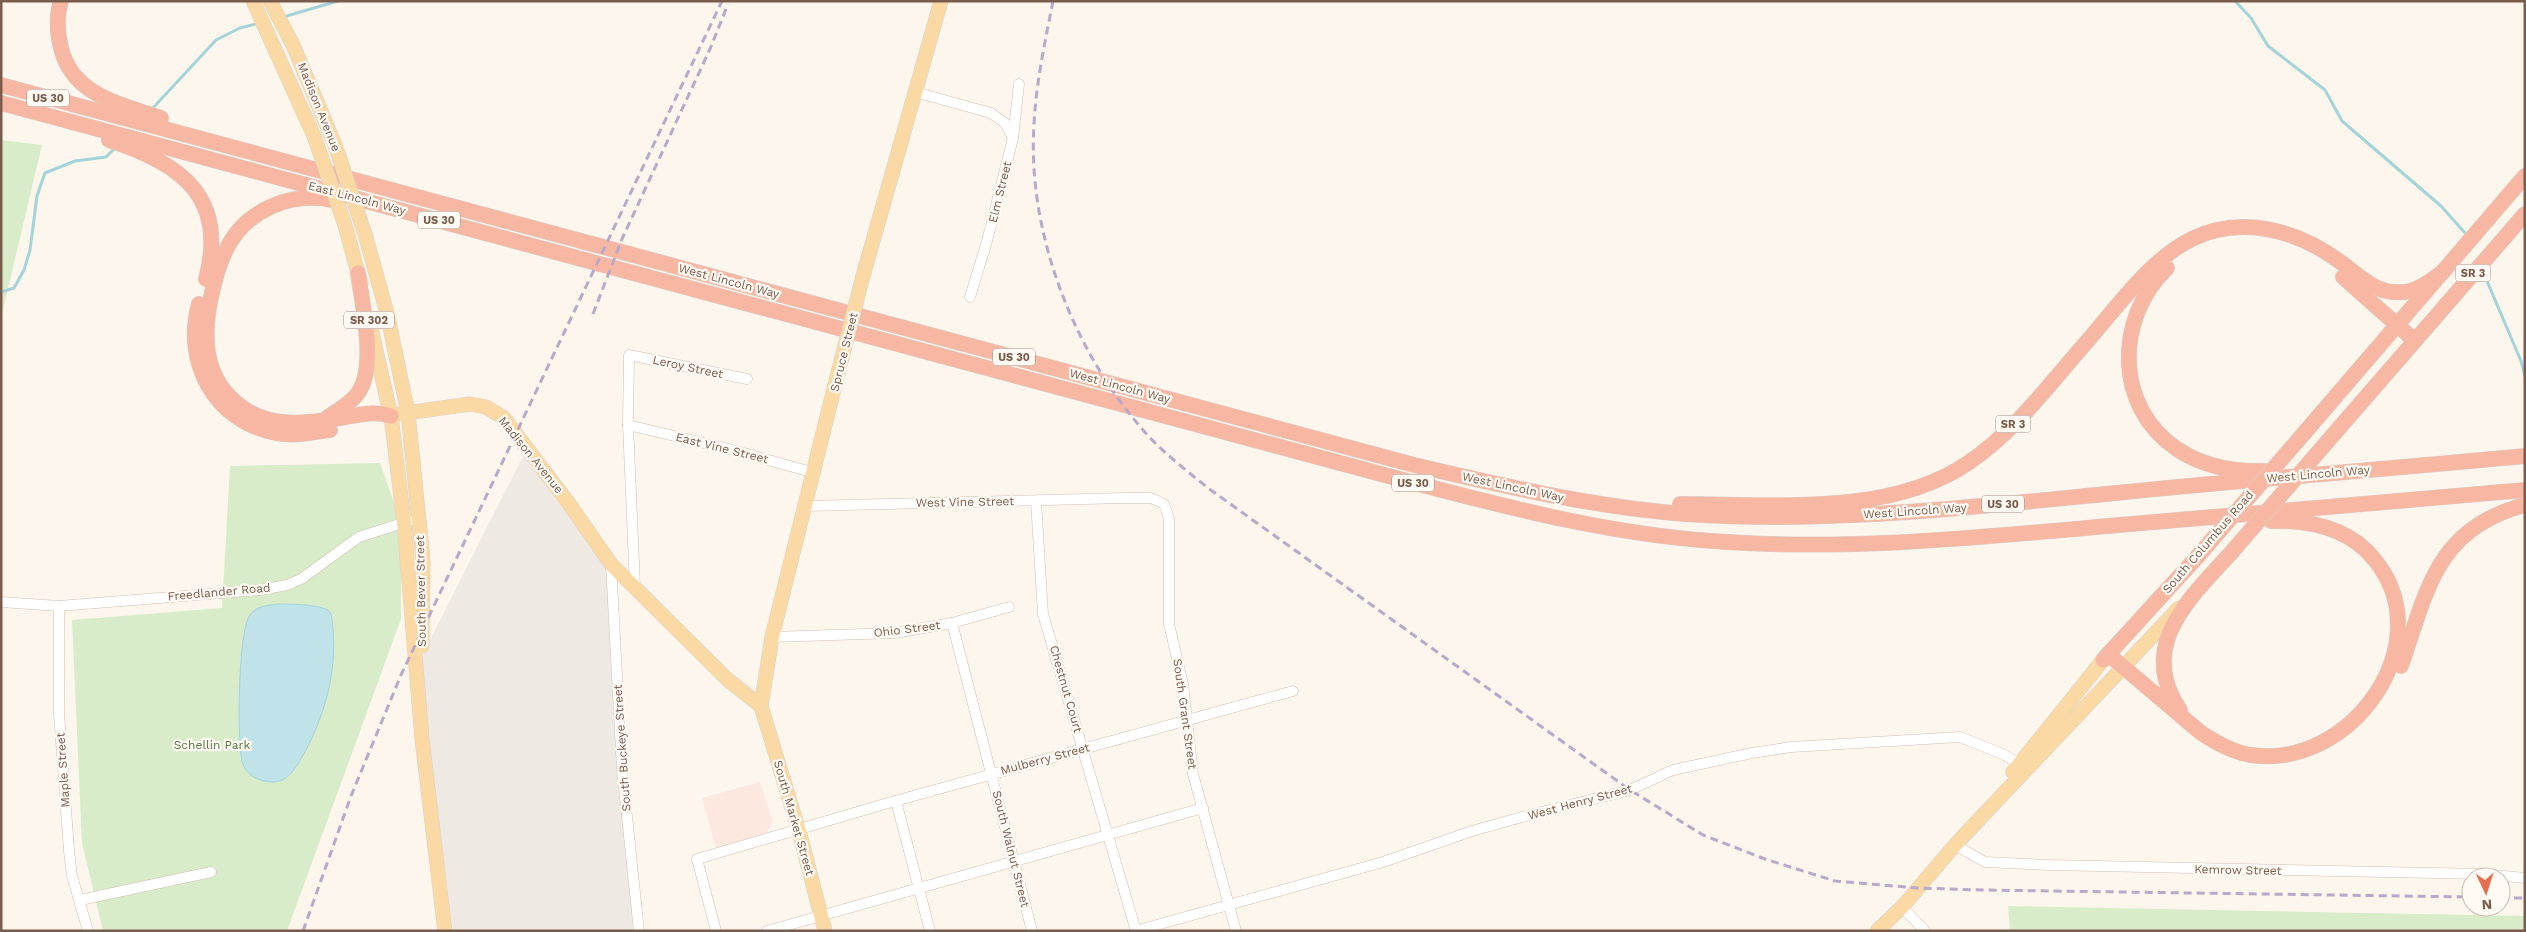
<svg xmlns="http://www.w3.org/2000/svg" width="2526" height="932" font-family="'Work Sans',sans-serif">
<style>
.commercial{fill:#fde8e0}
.industrial{fill:#efe9e4}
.green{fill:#d8ecc9}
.water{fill:#bfe3e8;stroke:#a5d3da}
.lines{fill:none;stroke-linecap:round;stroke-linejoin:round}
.stream{stroke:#a5d3da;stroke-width:3}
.minor-casing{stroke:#d1beb0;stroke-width:11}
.major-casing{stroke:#dad1cd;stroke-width:15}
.highway-casing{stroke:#dad1cd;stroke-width:16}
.minor{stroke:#fff;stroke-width:10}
.major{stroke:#fbd9a5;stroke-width:14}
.highway{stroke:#f7b7a3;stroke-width:15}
.rail{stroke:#b9a8c9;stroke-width:3;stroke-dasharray:8 5;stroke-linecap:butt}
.major-bridge-casing{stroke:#dad1cd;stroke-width:15;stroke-linecap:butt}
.highway-bridge-casing{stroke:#dad1cd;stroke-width:16;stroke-linecap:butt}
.major-bridge{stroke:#fbd9a5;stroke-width:14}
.highway-bridge{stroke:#f7b7a3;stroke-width:15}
.labels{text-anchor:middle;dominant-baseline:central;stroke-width:4.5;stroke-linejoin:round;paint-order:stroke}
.shield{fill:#fffaf3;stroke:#a28b7f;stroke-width:1}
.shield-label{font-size:11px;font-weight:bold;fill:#7a5c4d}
.street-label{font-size:12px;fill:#7a5c4d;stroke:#fffaf3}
.park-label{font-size:12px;fill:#537a41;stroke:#fffaf3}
</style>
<rect width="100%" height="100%" fill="#fdf6ec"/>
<polygon class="commercial" points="760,782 773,822 766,834 716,848 702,798"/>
<polygon class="industrial" points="523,456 610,569 636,931 453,931 418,664"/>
<g class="green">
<polygon points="1,140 42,145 1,318"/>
<polygon points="380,463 401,522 401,619 287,931 103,931 82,843 72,620 222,608 230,466"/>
<polygon points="2008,906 2525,916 2525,931 2010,931"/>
</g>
<path class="water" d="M277,604C288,604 320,604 329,611C333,615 332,623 333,628C337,674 324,719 301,759C295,769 287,782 274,782C260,782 245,776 242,761C237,741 238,630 250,615C257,606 266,606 277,604Z"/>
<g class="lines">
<g class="stream">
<polyline points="2235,1 2251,18 2268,46 2325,90 2342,121 2441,206 2466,234"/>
<polyline points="283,17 338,1"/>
<polyline points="152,109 216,40 240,28 260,23"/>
<polyline points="2487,281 2521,361 2525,376"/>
<polyline points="1,292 14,288 24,270 30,250 37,196 45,173 75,161 106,157 115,148"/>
</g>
<g class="minor-casing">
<g id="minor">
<polyline points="915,92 991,113 1005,123 1013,138"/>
<polyline points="970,297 987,241 1013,138 1019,84"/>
<polyline points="628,425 729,449 815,473"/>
<polyline points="1036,501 1043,614 1136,931"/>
<polyline points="806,506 1125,498 1151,498 1164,504 1169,518 1169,624 1183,684 1193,774 1236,931"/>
<polyline points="611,564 622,769 639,931"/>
<polyline points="635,587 628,425 629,355 747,379"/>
<polyline points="1,602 59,606 260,590 287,585 301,579 359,537 409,521"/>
<polyline points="59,606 59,713 69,851 72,876 88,931"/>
<polyline points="952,623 1032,931"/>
<polyline points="772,637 895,633 952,623 1009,607"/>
<polyline points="896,801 930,931"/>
<polyline points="1955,845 1985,862 2049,865 2483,874 2525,878"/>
<polyline points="80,900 211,872"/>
<polyline points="1902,907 1925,931"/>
<polyline points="716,931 697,859 895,801 1293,691"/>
<polyline points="767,931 1203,808"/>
<polyline points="1135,931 1383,862 1472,831 1522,817 1630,790 1673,770 1752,753 1791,747 1960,737 2005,755 2025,768"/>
</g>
</g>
<g class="major-casing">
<g id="major">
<polyline points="253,1 314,136"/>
<polyline points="270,1 293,45 335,145"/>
<polyline points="345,225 361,284"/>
<polyline points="365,234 387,313 408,413 423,560 422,646"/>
<polyline points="863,276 941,1"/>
<polyline points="371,329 391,416 404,522 422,739 445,931"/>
<polyline points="399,414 470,404 486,407 504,418 570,505 611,564 728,680 761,706"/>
<polyline points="2013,772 2103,660"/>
<polyline points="825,931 799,831 761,706 772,637 838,373"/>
<polyline points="1877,931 1902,907 1955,845 2179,608"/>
</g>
</g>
<g class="highway-casing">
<g id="highway">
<path d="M61,1C56,17 57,32 61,48C72,95 120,104 161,118"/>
<path d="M1,85L1414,465C1504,486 1593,507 1685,514C1829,524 1973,507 2116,493C2252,479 2389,469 2525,456"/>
<path d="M1,103L1422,485C1518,510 1613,534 1712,541C1844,551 1976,538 2108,526C2247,514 2386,502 2525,490"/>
<path d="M109,140C180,163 228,196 206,279"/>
<path d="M336,201C292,190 244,210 225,252C219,264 216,276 213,288C202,332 201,379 243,408C273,429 312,423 346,417C362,414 375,411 391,416"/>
<path d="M2167,268C2115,318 2114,407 2177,449C2202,466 2234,472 2265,471"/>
<polyline points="2343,277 2414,340"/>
<path d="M199,304C183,362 214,421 276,433C294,437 312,432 330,430"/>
<path d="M328,417C339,410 351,403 358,393C377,367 362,304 358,273"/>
<polyline points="2340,427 2525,214"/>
<polyline points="2306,431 2525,176"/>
<path d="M1680,504C1772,504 1889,517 1968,463C2014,432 2048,386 2084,345C2115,310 2150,259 2192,239C2241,215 2297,230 2339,261C2362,277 2378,298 2410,291C2423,288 2433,279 2444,271"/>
<path d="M2108,654L2200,732C2216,743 2232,752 2251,755C2351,770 2443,642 2374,559C2349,528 2310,520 2271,521"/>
<polyline points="2103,660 2198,556"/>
<path d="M2401,666C2427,591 2436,528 2525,505"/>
<path d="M2180,710C2136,646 2190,598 2230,554"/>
</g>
</g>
<use href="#minor" class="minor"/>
<use href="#major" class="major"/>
<use href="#highway" class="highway"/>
<g class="rail">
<path d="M1053,1C1045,42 1036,83 1034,124C1027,232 1073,350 1143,430C1162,452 1186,470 1208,488L1630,790L1703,835L1765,859L1835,881L1917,888L1983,890L2471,897"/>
<polyline points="593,314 622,239 710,49 728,4"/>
<polyline points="2501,898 2525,898"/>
<polyline points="303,931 351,796 401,675 722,1"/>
</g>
<g class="major-bridge-casing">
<g id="major-bridge">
<polyline points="314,136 345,225"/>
<polyline points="335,145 365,234"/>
<polyline points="838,373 863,276"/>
</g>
</g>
<g class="highway-bridge-casing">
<g id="highway-bridge">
<polyline points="2230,554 2340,427"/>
<polyline points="2198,556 2306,431"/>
</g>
</g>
<use href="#major-bridge" class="major-bridge"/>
<use href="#highway-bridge" class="highway-bridge"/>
</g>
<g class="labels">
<g class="shield">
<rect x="27" y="89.5" width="42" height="17" rx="4"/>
<rect x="418" y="211.5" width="42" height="17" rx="4"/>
<rect x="2455.5" y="264.5" width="35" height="17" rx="4"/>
<rect x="344" y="311.5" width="50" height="17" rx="4"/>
<rect x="993" y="348.5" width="42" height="17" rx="4"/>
<rect x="1995.5" y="415.5" width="35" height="17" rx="4"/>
<rect x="1392" y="474.5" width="42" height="17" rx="4"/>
<rect x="1982" y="495.5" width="42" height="17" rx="4"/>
</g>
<g class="shield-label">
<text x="48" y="98">US 30</text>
<text x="439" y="220">US 30</text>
<text x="2473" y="273">SR 3</text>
<text x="369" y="320">SR 302</text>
<text x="1014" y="357">US 30</text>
<text x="2013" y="424">SR 3</text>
<text x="1413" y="483">US 30</text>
<text x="2003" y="504">US 30</text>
</g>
<g class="street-label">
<text transform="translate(319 107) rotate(68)">Madison Avenue</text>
<text transform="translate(1000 192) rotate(-76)">Elm Street</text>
<text transform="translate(357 198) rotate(15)">East Lincoln Way</text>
<text transform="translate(729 281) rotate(15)">West Lincoln Way</text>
<text transform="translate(844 352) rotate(-76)">Spruce Street</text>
<text transform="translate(688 367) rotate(12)">Leroy Street</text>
<text transform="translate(1120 386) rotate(15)">West Lincoln Way</text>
<text transform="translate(722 448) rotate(14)">East Vine Street</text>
<text transform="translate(531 455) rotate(51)">Madison Avenue</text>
<text transform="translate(2318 474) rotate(-5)">West Lincoln Way</text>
<text transform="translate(1513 487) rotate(12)">West Lincoln Way</text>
<text transform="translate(965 502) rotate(-1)">West Vine Street</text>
<text transform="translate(1915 511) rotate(-4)">West Lincoln Way</text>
<text transform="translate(2208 542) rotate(-49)">South Columbus Road</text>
<text transform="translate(421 591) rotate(-91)">South Bever Street</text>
<text transform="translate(219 592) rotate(-5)">Freedlander Road</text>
<text transform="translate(907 629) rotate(-7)">Ohio Street</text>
<text transform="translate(1066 689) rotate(74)">Chestnut Court</text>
<text transform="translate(1185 714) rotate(82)">South Grant Street</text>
<text transform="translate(622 748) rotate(-94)">South Buckeye Street</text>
<text transform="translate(1045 759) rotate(-15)">Mulberry Street</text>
<text transform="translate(63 770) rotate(-94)">Maple Street</text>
<text transform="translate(1580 802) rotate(-15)">West Henry Street</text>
<text transform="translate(794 818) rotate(74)">South Market Street</text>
<text transform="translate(1011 849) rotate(76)">South Walnut Street</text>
<text transform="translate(2238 870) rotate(1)">Kemrow Street</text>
</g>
<g class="park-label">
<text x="212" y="745">Schellin Park</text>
</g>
</g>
<rect width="2526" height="932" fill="none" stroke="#7a5c4d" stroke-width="5"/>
<g transform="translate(2486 892) rotate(176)"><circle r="24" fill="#fffaf3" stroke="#cabbb1"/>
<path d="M0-4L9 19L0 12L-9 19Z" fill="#e76f51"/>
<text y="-8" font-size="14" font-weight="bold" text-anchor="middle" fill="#7a5c4d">N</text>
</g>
</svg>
